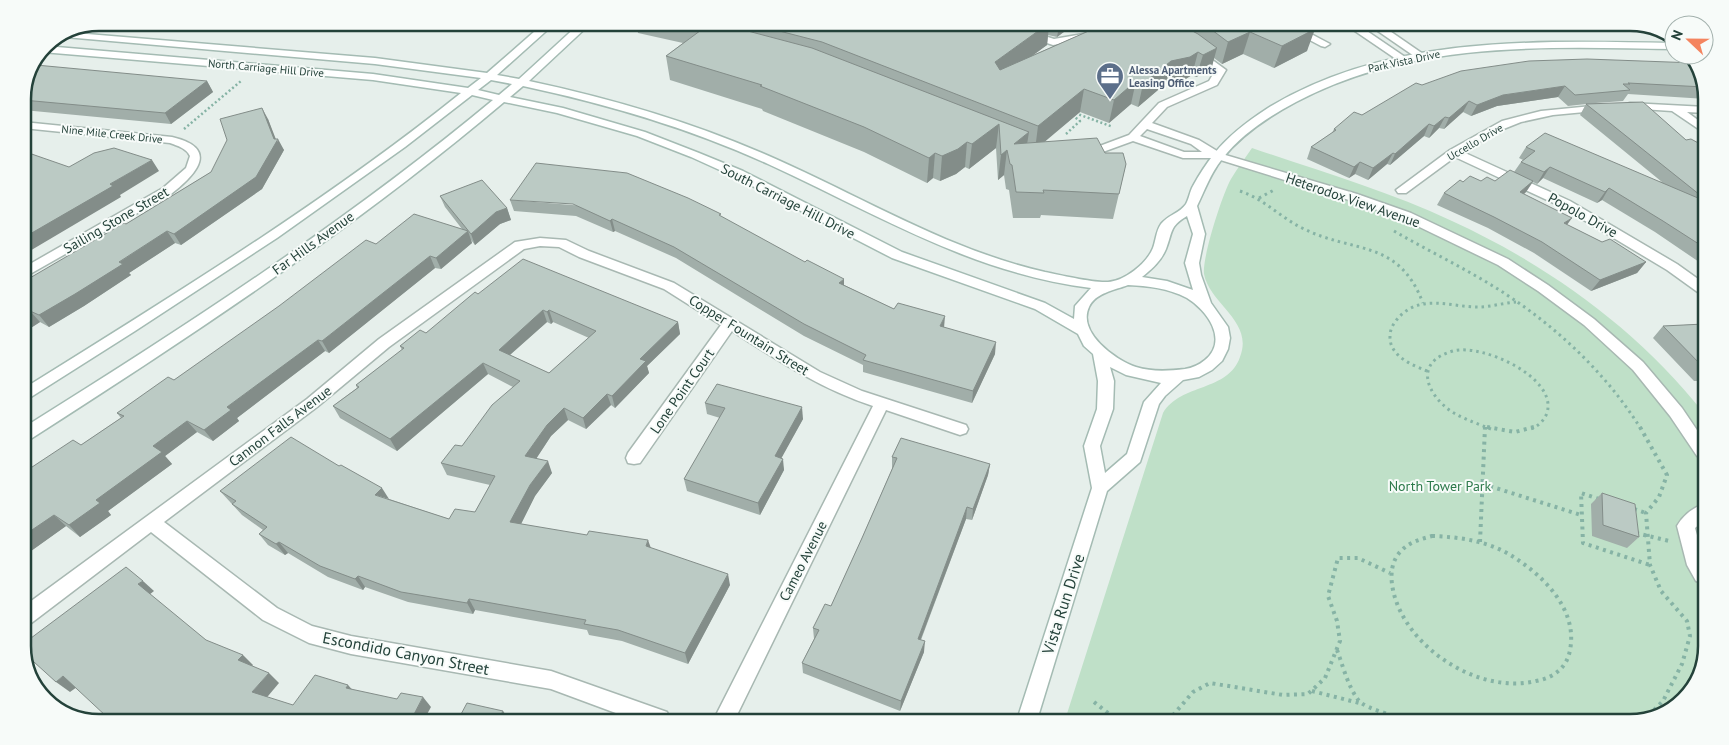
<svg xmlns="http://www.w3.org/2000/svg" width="1729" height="745" font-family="'PT Sans',sans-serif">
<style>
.green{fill:#bfe0c8}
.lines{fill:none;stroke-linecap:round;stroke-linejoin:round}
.street-casing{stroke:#a8b8b2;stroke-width:3}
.secondary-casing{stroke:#a4bbb3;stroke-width:3}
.path-far2{stroke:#86b3a5;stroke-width:2.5;stroke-dasharray:2 2.5;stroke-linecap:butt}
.path-far1{stroke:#86b3a5;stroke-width:3;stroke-dasharray:2.5 4;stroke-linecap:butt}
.path{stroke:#86b3a5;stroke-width:4;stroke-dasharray:3 4.5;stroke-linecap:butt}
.street{fill:#fff;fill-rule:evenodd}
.secondary{fill:#fff;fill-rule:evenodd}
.wall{fill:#a1aea9;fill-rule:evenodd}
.shaded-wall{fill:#838d89}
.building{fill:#bbcac4;stroke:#838d89;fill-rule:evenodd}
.labels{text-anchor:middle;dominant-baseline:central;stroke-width:4;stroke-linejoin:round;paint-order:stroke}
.far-street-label{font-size:11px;fill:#24423a;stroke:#f7fbf9}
.far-service-label{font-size:11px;font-weight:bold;fill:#4e5e75;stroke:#f7fbf9;text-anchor:start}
.street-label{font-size:14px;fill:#24423a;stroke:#f7fbf9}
.park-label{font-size:14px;fill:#2d7a4b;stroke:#f7fbf9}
.near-street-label{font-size:16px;fill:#24423a;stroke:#f7fbf9}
.rim{fill:none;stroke:#24423a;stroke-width:2.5}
</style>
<rect width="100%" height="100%" fill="#e6efeb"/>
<path class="green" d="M1252,148C1319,171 1388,191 1452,221C1548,265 1637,329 1703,412L1701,675L1673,709L1630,722L1065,720L1163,413C1181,383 1228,392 1240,357C1254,321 1210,305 1204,274C1202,258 1222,195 1231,179C1237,169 1245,158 1252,148Z"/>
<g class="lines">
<g class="street-casing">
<g id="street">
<polygon points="1285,27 1298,27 1330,44 1325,47 1321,46"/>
<polygon points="1349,27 1361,27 1408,59 1403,62 1399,61"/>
<polygon points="1372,27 1384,27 1426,56 1425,58 1417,58"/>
<polygon points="1029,31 1054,39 1089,33 1094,36 1089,39 1053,45 1026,36 1024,34"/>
<path d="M1196,48L1226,70L1217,85L1167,107L1152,123L1199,140L1222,154L1357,194L1411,213L1508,259L1548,285L1594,319L1643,362L1682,408L1703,439V458L1697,456L1670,416L1633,370L1584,325L1538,291L1498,265L1403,219L1349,200L1214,158H1183L1133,141L1089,157H1081L1079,155L1081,153L1129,135L1159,103L1209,81L1215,71L1192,53L1191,51ZM1147,129L1191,144L1202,152H1184L1140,136Z"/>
<polygon points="1630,103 1706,107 1706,113 1687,112 1706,126 1706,134 1672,111 1626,108 1625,106 1626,104"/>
<polygon points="1602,105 1607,108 1606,110 1553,115 1521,122 1496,132 1463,152 1570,201 1677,264 1705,284 1704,294 1699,293 1667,270 1562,207 1455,157 1406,193 1398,193 1396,190 1450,150 1502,121 1541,111"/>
<path d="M23,122L172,137C219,148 198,173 171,194L23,278V268L163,188L186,168L190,156C186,148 178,146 170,143L23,128Z"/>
<path d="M540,238L566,240L589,251L674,283L820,372L862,391L966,425L968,429L966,433L960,435L886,410L735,719H714L873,406C821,389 777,360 732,331L640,463L634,464L628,463L626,458L628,453L721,325L664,289L579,257L559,247L540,246L524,249L389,347L317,407L164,522L277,608L312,626L351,636L551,671L667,712L670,719H632L551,689L351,654L309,643L263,620L151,532L30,624L23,626V607L307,399L379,339L515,242Z"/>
<path d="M1702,505V522L1695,528L1702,553V583L1696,581L1687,565L1677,526C1682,517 1692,508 1702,505Z"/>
</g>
</g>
<g class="secondary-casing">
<path id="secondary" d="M543,24H554L497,75L519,79L579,24H590L529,81C608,98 686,120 762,153C856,193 944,249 1045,272C1060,275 1094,283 1108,282C1125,281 1147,263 1153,248C1156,240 1156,231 1161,224C1168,215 1180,213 1186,204C1189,199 1190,191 1193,186C1199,175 1206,164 1214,154C1229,135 1248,121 1268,108C1390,34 1536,41 1674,43V49C1546,47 1412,40 1296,102C1268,117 1242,134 1222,159C1210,174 1205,190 1197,206L1205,234L1199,263L1201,275L1211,303L1228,327L1230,338L1228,349L1222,361L1212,370L1199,377L1183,380L1165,396L1159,404L1140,462L1107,491L1037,720H1017L1092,488L1084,446L1097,409L1098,381L1093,354L1084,346L1078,334L1035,309L892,258L735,177L691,157L637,136L557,113L504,102C355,228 193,335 29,440L23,442V428C185,327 346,222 493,100L472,95L405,147L277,238L135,331L23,402V389C172,296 324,203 461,93L373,80L42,52L45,46L373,74L468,88L481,78L375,64L65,37L75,33L375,58L487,73ZM491,80L512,84L499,95L478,90ZM523,86C607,104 689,128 768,164C875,213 971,273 1091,288L1075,306L1074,319L1045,303L902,252L743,171L699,153L645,132L563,108L510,97ZM1187,216L1193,234L1185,263L1193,290L1167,281L1142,277C1152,269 1161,261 1166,249C1173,231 1169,227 1187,216ZM1128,285C1148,286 1168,288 1187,298C1207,310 1229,340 1205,360C1199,365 1192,368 1185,369C1168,371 1152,372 1136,367C1115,360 1077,332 1089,307C1095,293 1115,290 1128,285ZM1110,367L1126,375L1161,383L1144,402L1127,454L1105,473L1100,446L1113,409L1114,381Z"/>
</g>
<g class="path-far2">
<polyline points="1075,113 1113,127"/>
<polyline points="184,129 241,81"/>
<polyline points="1066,134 1080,121 1072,115"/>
</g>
<g class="path-far1">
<path d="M1240,191C1264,199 1280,217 1302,228C1353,254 1398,238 1423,303"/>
<polyline points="1259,198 1274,190"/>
<path d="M1394,231C1432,253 1473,272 1510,297C1561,331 1608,376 1641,429"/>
<path d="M1427,371C1412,365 1389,356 1390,336C1390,328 1395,321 1400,316C1422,294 1451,307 1478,307C1490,307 1503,303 1516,302"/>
<path d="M1491,429C1478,424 1464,419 1452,412C1426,394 1413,362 1453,351C1481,343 1558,377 1547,413C1544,421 1538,426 1531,429"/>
</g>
<g class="path">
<polyline points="1487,427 1515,432 1534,427"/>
<polyline points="1640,427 1667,475 1659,497 1646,513 1650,565 1661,591 1687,621 1690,636 1682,664 1663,701 1647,717"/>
<polyline points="1483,484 1581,515"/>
<polyline points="1599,499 1581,493 1583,543 1650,565"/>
<polyline points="1634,509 1646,513"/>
<polyline points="1636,533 1669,541"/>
<path d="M1432,536C1460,537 1488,541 1512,556C1544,576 1578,610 1570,650C1567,668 1553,678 1536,681C1478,695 1405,647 1393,590C1390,576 1391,561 1401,551C1409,542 1421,539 1432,536Z"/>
<polyline points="1480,542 1485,427"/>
<path d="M1337,650C1343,666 1348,687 1359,701C1366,709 1404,719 1415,722"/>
<polyline points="1312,691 1359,703"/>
<polyline points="1094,702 1118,721"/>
<polyline points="1168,721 1193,692 1210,683 1283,695 1308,694 1325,678 1340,641 1337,621 1328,596 1338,558 1358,558 1390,573"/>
</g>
<use href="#street" class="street"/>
<use href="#secondary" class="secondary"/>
</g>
<g class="wall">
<polygon points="636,24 1072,26 1057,37 1048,35 1047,45 1031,56 1100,26 1309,27 1307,51 1274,68 1243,54 1222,64 1214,58 1211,70 1196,77 1192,75 1184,80 1165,84 1138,107 1131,104 1109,123 1080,112 1043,142 1105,153 1126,164 1113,219 1041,215 1040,218 1013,218 1009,190 1006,189 1004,175 998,180 996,148 969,169 965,167 956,174 940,181 933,178 927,183 864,152 763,111 762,109 670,80 666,56 683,43 638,33"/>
<polygon points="1696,63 1706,95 1706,99 1628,94 1623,101 1596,103 1686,140 1702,145 1706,145 1705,266 1655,232 1602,200 1597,203 1543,178 1537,184 1533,182 1526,192 1524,194 1567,225 1602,242 1646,262 1637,273 1591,291 1534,253 1488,228 1437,205 1444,193 1463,182 1495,181 1514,172 1521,162 1523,160 1519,158 1526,147 1662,182 1580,115 1586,104 1568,106 1558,97 1497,106 1471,116 1463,112 1444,129 1439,128 1429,138 1424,136 1390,165 1387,164 1368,180 1355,174 1349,178 1307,159 1311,147 1332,133 1334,129 1422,85"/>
<polygon points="207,81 213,92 171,124 23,110 23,95"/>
<polygon points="268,119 275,139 284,150 262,189 181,245 175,243 129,273 131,275 84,306 49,327 40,322 23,333 23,282 126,224 211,172"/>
<polygon points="440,196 507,208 511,220 500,224 475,245 471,240 472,243 441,269 435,268 329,353 325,351 237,418 239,421 213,441 197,432 165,456 172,464 108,511 111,515 80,537 66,526 24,556 32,563 23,570 23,473 81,445 121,418 117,413 174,380 376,244 462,229 445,207"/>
<polygon points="510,200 721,217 844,285 894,309 944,327 995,354 972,403 863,372 863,365 804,336 676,258 615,231 613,232 576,216 514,211"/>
<path d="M478,294L678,322L680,334L647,366L649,373L615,408L611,405L586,429L568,420L551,436L536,459L552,473L535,496L521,524L651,548L730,585L688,664L622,641L589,635L587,630L475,610L473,614L408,602L365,587L363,590L328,577L288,553L285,555L268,545L259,534L263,530L242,515L220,491L389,499L449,519L475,512L490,485L447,475L441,463L462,446L513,387L488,374L397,451L340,418L333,406L357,388L356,385L402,350L400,346L426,333ZM547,322L551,324L553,322L589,338L549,373L510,355Z"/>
<polygon points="1704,324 1704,390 1697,381 1694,381 1653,338 1663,326"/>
<polygon points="705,403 803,419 781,458 784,470 760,515 687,491 684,479 720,418 707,414"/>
<polygon points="892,457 990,464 988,475 972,520 966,519 921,640 924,652 900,711 803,673 802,663 814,639 813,628 831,606 862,538 892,469"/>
<polygon points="1602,493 1639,537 1627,548 1592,536 1591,504"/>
</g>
<g class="shaded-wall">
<polygon points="696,25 710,25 699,47"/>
<polygon points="1045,26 1049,26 1047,45 993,85 995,62"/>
<polygon points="1059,26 1072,26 1057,37"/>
<polygon points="1315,29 1307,51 1274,68 1282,46"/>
<polygon points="1250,32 1243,54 1222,64 1228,42"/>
<polygon points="1217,48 1211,70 1196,77 1203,55"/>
<polygon points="1198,52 1192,75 1184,80 1165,84 1138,107 1143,84 1171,61"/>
<polygon points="207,81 213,92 171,124 165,113"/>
<polygon points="1136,81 1131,104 1109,123 1114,100"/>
<polygon points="1565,86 1558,97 1497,106 1471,116 1477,105 1503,95"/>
<polygon points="1084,89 1080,112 1035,150 1038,126"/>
<polygon points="1469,101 1463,112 1444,129 1449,118"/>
<polygon points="262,108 268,119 277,142 278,139 284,150 262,189 181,245 174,234 274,139"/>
<polygon points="1445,117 1439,128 1429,138 1434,126"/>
<polygon points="999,124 996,148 969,169 972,144"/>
<polygon points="1429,124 1424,136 1390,165 1395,154"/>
<polygon points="1029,132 1025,157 1014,144"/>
<polygon points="967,142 965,167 956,174 940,181 942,156"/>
<polygon points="1007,150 1004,175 998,180 1001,155"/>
<polygon points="935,153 933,178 927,183 929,158"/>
<polygon points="1393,153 1387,164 1368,180 1373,168"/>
<polygon points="152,160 159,171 120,195 121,197 23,255 23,238 110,184"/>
<polygon points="1360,162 1355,174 1349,178 1354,167"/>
<polygon points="1550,167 1543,178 1537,184 1544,172"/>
<polygon points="1533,181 1526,192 1513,204 1520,192"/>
<polygon points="1609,188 1602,200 1597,203 1605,192"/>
<polygon points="507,208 511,220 500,224 475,245 471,234 496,212"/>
<polygon points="1572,218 1564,229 1564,223"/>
<polygon points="612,219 615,231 613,232 610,221"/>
<polygon points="167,231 175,243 129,273 131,275 84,306 49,327 39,315"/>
<polygon points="468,231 472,243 441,269 436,258"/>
<polygon points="430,256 435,268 329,353 322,341"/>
<polygon points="1646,262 1637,273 1591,291 1600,280"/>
<polygon points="844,279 844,291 839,283"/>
<polygon points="543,310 547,322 503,361 499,350"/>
<polygon points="549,310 553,322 551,324 547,312"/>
<polygon points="30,311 40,322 23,333 23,315"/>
<polygon points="945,316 944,328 940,326"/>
<polygon points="678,322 680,334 647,366 649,373 615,408 612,396 640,359"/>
<polygon points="318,340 325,351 237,418 239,421 213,441 204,430 227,407"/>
<polygon points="996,342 995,354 972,403 973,391"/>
<polygon points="483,363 488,374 397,451 390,439"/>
<polygon points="607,394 611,405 586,429 583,418"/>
<polygon points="802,407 803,419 776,468 775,456"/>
<polygon points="564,408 568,420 551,436 530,468 525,456 547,425"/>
<polygon points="187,421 197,432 165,456 172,464 108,511 111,515 80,537 69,525 153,446"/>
<polygon points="783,459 784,470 760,515 758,503"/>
<polygon points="548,461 552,473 535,496 516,534 510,522 530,485"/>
<polygon points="990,464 988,475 972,520 973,509"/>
<polygon points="382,488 389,499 375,495"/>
<polygon points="967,507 966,519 917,649 918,639"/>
<polygon points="54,515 66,526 24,556 32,563 23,570 23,536"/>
<polygon points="648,540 652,551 646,546"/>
<polygon points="279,542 288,553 285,555 276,544"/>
<polygon points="728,574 730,585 688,664 685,653"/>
<polygon points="358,576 365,587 363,590 355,579"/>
<polygon points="143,581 154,591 149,595 138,584"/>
<polygon points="469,599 475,610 473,614 467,603"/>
<polygon points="925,641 924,652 900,711 901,701"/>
<polygon points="243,655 253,665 249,670 238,660"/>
<polygon points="269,673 279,683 263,702 252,692"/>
<polygon points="63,676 77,687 70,692 56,682"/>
<polygon points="348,685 357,695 346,688"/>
<polygon points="423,697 431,707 425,718 412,718"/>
<polygon points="503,711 508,718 499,718"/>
</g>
<g class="building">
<polygon points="708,25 725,25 812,48 1029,132 1014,144 1097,138 1105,153 1123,153 1126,164 1119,194 1043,190 1044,193 1016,192 1012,165 1010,164 1007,150 1001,155 999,124 972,144 967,142 958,149 942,156 935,153 929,158 864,127 760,86 762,85 666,56"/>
<polygon points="756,25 1045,26 995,62 1000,70 1100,26 1183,26 1198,34 1217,48 1203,55 1198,52 1190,57 1171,61 1143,84 1136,81 1114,100 1084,89 1038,126 822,42"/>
<polygon points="1208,27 1309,27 1315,29 1282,46 1250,32 1228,42"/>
<polygon points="1587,59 1696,63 1704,87 1628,83 1630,84 1623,84 1630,90 1575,95 1565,86 1503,95 1477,105 1469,101 1449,118 1445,117 1434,126 1429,124 1395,154 1393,153 1373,168 1360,162 1354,167 1311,147 1336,130 1334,129 1354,112 1362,115 1416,83 1422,85 1461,71 1529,61"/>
<polygon points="36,65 207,81 165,113 23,100 23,95"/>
<polygon points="1643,102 1686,140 1691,139 1702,145 1706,145 1705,199 1586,104"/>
<polygon points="262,108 274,139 278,139 256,177 174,234 167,231 119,262 123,264 75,294 39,315 30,311 23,315 23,282 124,223 126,224 211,172 227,140 220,119"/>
<polygon points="1545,133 1705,201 1705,248 1663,221 1609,188 1605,192 1550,167 1544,172 1521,162 1535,151 1526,147"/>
<polygon points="114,148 152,160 110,184 113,186 23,238 23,151 69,167 94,153"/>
<polygon points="536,163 627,173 688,198 721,214 719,215 805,262 807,260 844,279 839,283 894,309 898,303 945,316 940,326 996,342 973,391 863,360 866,355 804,324 674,247 612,219 610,221 573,204 510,200"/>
<polygon points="1510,170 1533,181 1520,192 1572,218 1564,223 1602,242 1610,239 1646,262 1600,280 1542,242 1494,217 1444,193 1460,180 1463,182 1470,176 1481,181 1487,177 1495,181"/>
<polygon points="482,180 507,208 496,212 471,234 440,196"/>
<polygon points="414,214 468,231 436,258 430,256 322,341 318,340 227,407 231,410 204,430 187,421 153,446 162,452 96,500 100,503 69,525 54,515 23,536 23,473 73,440 81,445 124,416 117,413 168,377 174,380 279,306 366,240 376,244"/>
<path d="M523,259L678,322L640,359L646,361L612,396L607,394L583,418L564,408L547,425L525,456L548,461L530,485L510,522L587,535L589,531L648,540L646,546L728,574L685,653L618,630L584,624L586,620L469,599L467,603L401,592L358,576L355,579L320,566L279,542L276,544L259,534L267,527L232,504L236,501L220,491L291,437L339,466L341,465L382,488L375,495L449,519L455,509L475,512L495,476L441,463L455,445L462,446L492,405L520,381L483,363L390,439L333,406L359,387L356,385L404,348L400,346L420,330L426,333L475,292L478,294ZM543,310L547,312L549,310L596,331L549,373L499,350Z"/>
<polygon points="1704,324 1704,368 1663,326"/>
<polygon points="717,384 802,407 775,456 783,459 758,503 684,479 725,408 705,403"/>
<polygon points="901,438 990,464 973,509 967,507 918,639 925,641 901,701 802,663 819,630 813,628 825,604 831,606 862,538 897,458 892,457"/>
<polygon points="1602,493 1635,504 1639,537 1603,525"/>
<polygon points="126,567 143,581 138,584 206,640 243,655 238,660 269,673 252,692 293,705 315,675 348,685 346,688 397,699 401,693 423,697 412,718 107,717 63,676 56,682 23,652 23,644"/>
<polygon points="467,703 503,711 499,718 459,718"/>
</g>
<defs>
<g id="office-pin" transform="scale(1.4375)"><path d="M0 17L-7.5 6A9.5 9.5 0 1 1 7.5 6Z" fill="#5c6f8a" stroke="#f7fbf9"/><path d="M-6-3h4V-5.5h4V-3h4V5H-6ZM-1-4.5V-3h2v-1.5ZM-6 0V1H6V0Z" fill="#fff"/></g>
</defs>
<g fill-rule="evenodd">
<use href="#office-pin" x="1110" y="76"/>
</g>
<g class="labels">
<g class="far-street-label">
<text transform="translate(1404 61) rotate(-12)">Park Vista Drive</text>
<text transform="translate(266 68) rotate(5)">North Carriage Hill Drive</text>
<text transform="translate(112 134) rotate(6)">Nine Mile Creek Drive</text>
<text transform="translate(1475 142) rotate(-30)">Uccello Drive</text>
</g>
<g class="far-service-label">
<text x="1129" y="70">Alessa Apartments<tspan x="1129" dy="13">Leasing Office</tspan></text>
</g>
<g class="street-label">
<text transform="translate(1353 200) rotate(19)">Heterodox View Avenue</text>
<text transform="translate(788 201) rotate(27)">South Carriage Hill Drive</text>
<text transform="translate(1583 215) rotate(29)">Popolo Drive</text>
<text transform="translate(116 220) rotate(-30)">Sailing Stone Street</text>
<text transform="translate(313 243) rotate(-36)">Far Hills Avenue</text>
<text transform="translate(749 335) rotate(32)">Copper Fountain Street</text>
<text transform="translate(682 391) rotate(-55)">Lone Point Court</text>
<text transform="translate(280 426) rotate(-37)">Cannon Falls Avenue</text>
<text transform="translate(803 561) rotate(-63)">Cameo Avenue</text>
</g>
<g class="park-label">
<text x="1440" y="486">North Tower Park</text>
</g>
<g class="near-street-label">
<text transform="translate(1063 604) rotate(-72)">Vista Run Drive</text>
<text transform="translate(406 653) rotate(11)">Escondido Canyon Street</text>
</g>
</g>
<path d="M0 0H1729V745H0ZM99 31H1630A68 68 0 0 1 1698 99V646A68 68 0 0 1 1630 714H99A68 68 0 0 1 31 646V99A68 68 0 0 1 99 31Z" fill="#f7fbf9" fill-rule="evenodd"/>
<path class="rim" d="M99 31H1630A68 68 0 0 1 1698 99V646A68 68 0 0 1 1630 714H99A68 68 0 0 1 31 646V99A68 68 0 0 1 99 31Z"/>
<g transform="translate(1689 40) rotate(292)"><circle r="24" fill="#f7fbf9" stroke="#a3b1ad"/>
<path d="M0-4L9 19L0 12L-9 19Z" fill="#f4845f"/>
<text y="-8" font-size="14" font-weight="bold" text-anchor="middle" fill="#24423a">N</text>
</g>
</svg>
